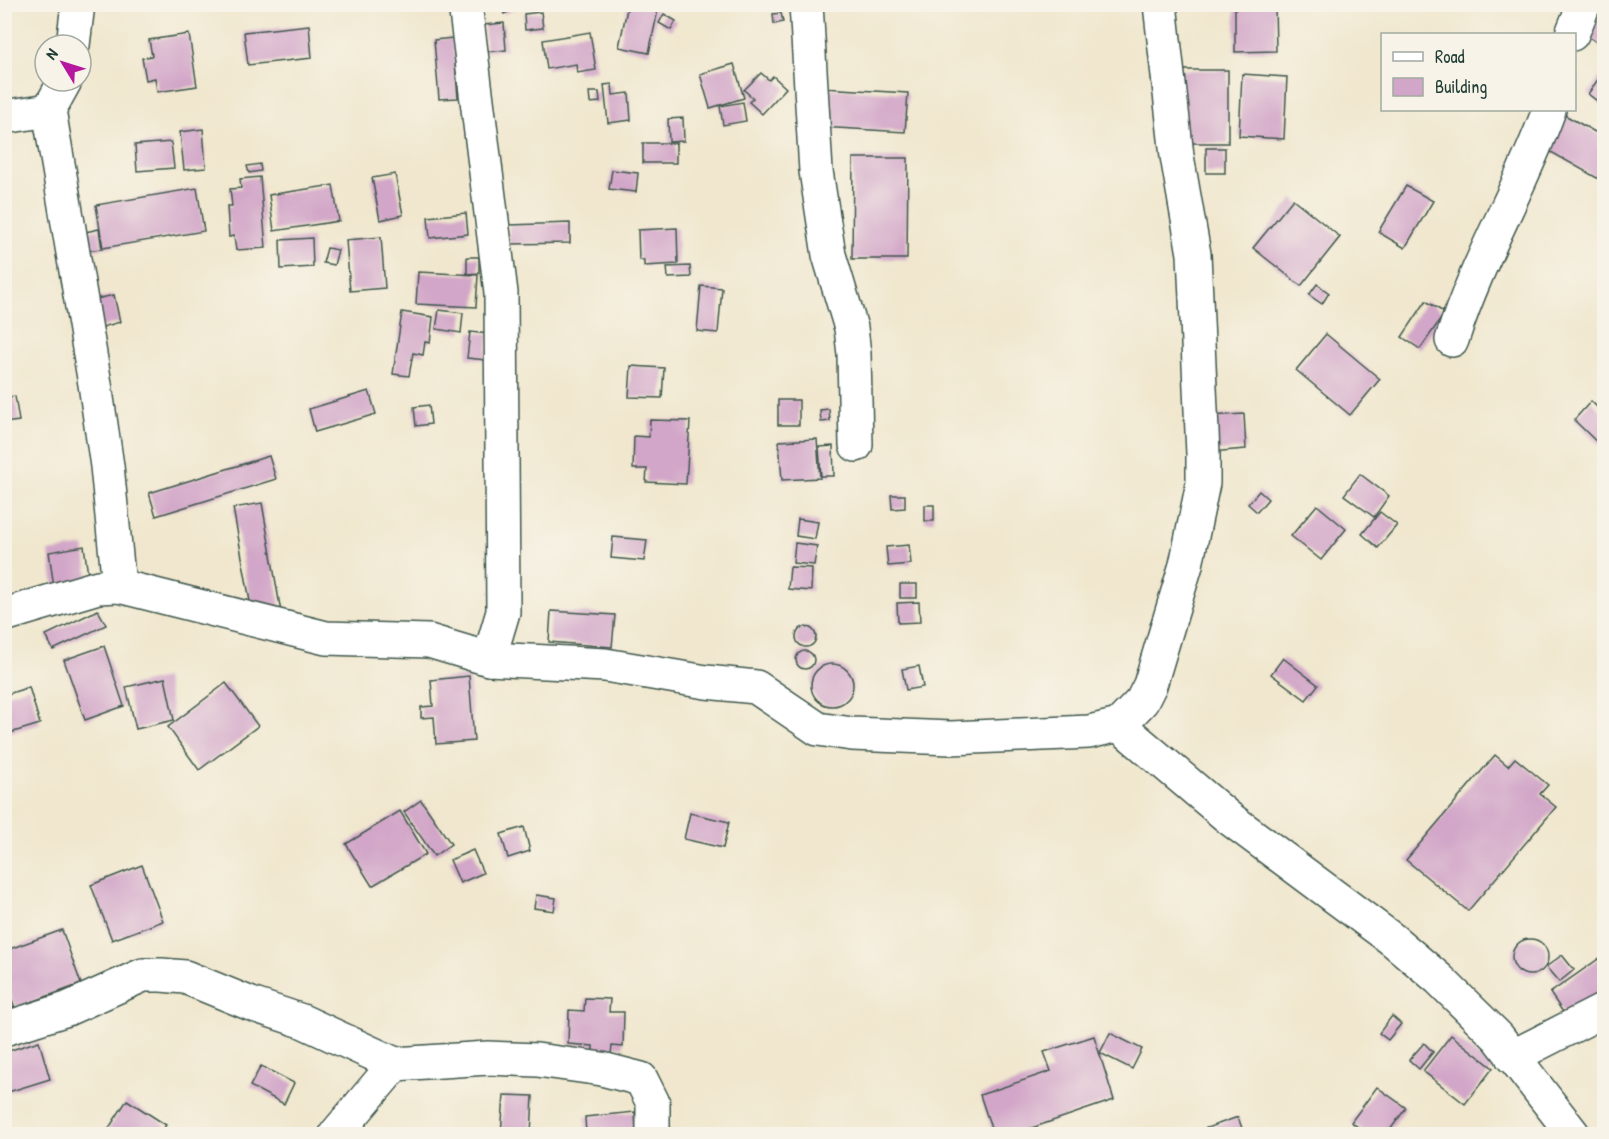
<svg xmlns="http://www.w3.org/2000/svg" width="1609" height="1139" font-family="'Patrick Hand',sans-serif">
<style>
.building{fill:#d2a6c8}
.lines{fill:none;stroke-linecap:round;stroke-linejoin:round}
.minor-casing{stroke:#3e564b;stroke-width:36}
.minor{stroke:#fff;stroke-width:33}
</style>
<rect width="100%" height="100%" fill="#f7f3e8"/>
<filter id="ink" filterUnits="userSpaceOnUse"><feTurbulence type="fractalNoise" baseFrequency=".0167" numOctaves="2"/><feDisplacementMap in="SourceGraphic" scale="12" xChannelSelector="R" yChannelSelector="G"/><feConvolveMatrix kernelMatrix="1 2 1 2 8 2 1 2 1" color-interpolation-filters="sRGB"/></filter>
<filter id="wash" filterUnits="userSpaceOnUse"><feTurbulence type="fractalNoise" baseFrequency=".008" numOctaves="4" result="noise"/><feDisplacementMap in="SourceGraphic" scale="24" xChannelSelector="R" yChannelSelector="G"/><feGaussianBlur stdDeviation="1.35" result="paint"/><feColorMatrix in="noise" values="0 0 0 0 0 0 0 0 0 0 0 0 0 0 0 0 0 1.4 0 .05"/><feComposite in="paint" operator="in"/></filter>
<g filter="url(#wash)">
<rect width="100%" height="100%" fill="#f0e7ce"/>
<g id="blocks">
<g class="building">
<polygon points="500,4 525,4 504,14"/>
<polygon points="628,4 658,10 649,53 619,47"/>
<polygon points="1275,4 1276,51 1235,52 1235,6"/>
<polygon points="1604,6 1604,47 1586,35"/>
<polygon points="541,12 543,28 525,30 524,14"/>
<polygon points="781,13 783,22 774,24 773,14"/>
<polygon points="664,14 676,21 671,30 659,23"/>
<polygon points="504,23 506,50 486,52 484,25"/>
<polygon points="309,25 312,58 248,65 244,32"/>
<polygon points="590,32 596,70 577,73 576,64 547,69 543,40"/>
<polygon points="189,34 197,86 157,92 155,78 146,80 142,58 152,56 149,40"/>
<polygon points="453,38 458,98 439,99 434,40"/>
<polygon points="734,64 744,98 710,108 700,74"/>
<polygon points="1181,70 1228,70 1228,143 1182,143"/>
<polygon points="1603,72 1604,73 1604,106 1588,94"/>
<polygon points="761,73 769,80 773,76 786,88 762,114 749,102 753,98 744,90"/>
<polygon points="1242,74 1287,77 1284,139 1239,136"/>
<polygon points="612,84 613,95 629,93 631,120 608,123 604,85"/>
<polygon points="823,88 908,93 905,132 820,127"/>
<polygon points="589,92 599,92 600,102 590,103"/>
<polygon points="743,102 746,121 723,125 720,106"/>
<polygon points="1563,114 1604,137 1604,182 1544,148"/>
<polygon points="683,118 684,141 669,142 668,119"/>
<polygon points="203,129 206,168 184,170 180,132"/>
<polygon points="171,142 174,168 137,171 135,145"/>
<rect x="643" y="143" width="33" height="20"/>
<rect x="1206" y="148" width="19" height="25"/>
<polygon points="853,158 908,158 907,259 852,259"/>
<polygon points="260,164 261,171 249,173 247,166"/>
<polygon points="612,170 638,173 636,192 609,189"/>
<polygon points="395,174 403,215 380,220 372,178"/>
<polygon points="260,177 266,248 236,250 234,236 229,237 227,206 232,206 230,189 241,188 240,179"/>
<polygon points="333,185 339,221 274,231 269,195"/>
<polygon points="1406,186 1433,201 1405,248 1378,232"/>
<polygon points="197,188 204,231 103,248 96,205"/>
<polygon points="1293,199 1340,237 1301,286 1253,248"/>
<polygon points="466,213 468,234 430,238 428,217"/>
<polygon points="570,223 570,243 509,244 509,225"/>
<polygon points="677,228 678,264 644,266 644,260 639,260 638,230"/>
<polygon points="99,229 102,249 84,251 81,233"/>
<polygon points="381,237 385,288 350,291 346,240"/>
<polygon points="312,238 313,267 281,269 280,240"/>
<polygon points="327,248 338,250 334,265 323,263"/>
<polygon points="467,257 479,257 479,273 467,274"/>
<polygon points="690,266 691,277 668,278 667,267"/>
<polygon points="418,272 478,275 476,307 416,304"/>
<polygon points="1317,284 1329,293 1322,304 1309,295"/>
<polygon points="701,286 722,288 718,333 697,331"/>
<polygon points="114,295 120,322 99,328 92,300"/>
<polygon points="1426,301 1445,313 1420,349 1402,337"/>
<polygon points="439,310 463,313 461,333 436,329"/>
<polygon points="402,312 433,317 430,343 425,342 423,355 413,353 409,376 393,374"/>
<polygon points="470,332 489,334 486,360 467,358"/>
<polygon points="1326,334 1380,379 1350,415 1296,370"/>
<polygon points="631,366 664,368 662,398 629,397"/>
<polygon points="369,391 376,414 315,432 309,409"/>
<polygon points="15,396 19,421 4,423 4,398"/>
<rect x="778" y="400" width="21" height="25"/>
<polygon points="1591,401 1604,414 1604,449 1574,420"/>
<polygon points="429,405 431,424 416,426 414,407"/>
<polygon points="829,409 830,421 821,422 820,410"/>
<polygon points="1244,414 1246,449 1210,452 1208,416"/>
<polygon points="650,420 690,421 686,484 646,482 647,469 633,469 634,436 649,437"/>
<polygon points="817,439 820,478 782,480 779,441"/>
<polygon points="833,446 834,476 821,476 819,447"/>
<polygon points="269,456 276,479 156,516 149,493"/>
<polygon points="1360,474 1389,496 1374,517 1344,495"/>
<polygon points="1259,491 1268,499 1257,512 1248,504"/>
<polygon points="891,495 905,495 905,508 892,509"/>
<polygon points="262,503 281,612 253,618 233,508"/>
<rect x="925" y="505" width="9" height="16"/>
<polygon points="1317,505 1346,529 1321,560 1291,536"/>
<polygon points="1380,512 1397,525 1378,548 1362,534"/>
<polygon points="798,519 818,522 815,539 796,536"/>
<polygon points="613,537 647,540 644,561 611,558"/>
<polygon points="795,543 817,546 814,565 793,563"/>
<polygon points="909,545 911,564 888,566 886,547"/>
<polygon points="84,546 89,582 54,587 49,552"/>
<polygon points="790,567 812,568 811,591 788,589"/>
<rect x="900" y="584" width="17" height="14"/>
<polygon points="919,602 920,622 898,623 897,603"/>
<polygon points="98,610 106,625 53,650 46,635"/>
<polygon points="551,611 615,615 612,647 549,642"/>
<circle cx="806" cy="637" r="10"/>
<polygon points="104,646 124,706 85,720 64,660"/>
<circle cx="805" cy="660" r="9"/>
<polygon points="1283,658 1318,685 1306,700 1271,674"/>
<circle cx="832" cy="685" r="21"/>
<polygon points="919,666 923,687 906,690 902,669"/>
<polygon points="469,676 474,741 436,744 434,717 421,718 421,707 433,706 431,680"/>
<polygon points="165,678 174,720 136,729 126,687"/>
<polygon points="226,683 258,726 199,770 168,727"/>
<polygon points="29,687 40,724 10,733 5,715 5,695"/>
<polygon points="1495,755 1508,766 1515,758 1548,785 1540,794 1556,807 1468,911 1406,860"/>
<polygon points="421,800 451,844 434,856 404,812"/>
<polygon points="400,811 426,854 372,886 346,844"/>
<polygon points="690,813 729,822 723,848 684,839"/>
<polygon points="524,827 530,851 508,858 501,834"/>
<polygon points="473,850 483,873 460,883 450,860"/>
<polygon points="142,865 163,921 112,940 91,885"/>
<polygon points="536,895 556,898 554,911 534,908"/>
<polygon points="62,930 81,984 15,1008 4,978 4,951"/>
<circle cx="1530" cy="957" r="18"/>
<polygon points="1562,955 1574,970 1559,982 1546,967"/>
<polygon points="1604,955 1604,1001 1571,1024 1550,993"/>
<polygon points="585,998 610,999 609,1012 624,1012 623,1047 612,1046 611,1054 593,1053 593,1046 568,1044 569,1010 584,1011"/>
<polygon points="1392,1016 1401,1024 1388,1040 1379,1033"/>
<polygon points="1110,1033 1142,1049 1132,1069 1100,1053"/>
<polygon points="1451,1035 1493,1068 1465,1104 1423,1071"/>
<polygon points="1094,1036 1114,1100 1014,1134 993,1134 980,1095 1051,1071 1044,1052"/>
<polygon points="39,1041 50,1079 5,1093 5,1052"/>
<polygon points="1424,1043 1433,1052 1419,1069 1409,1060"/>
<polygon points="261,1066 294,1083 284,1104 250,1086"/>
<polygon points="1377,1087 1406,1108 1387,1134 1368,1134 1351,1122"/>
<polygon points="504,1095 533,1096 531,1134 501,1134"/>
<polygon points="127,1100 166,1125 160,1134 105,1134"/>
<polygon points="635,1112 636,1134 586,1134 585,1117"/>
<polygon points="1238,1117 1244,1134 1206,1134 1204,1129"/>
</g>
</g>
</g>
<g filter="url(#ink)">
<use href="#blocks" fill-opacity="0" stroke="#3e564b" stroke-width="1.5"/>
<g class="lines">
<g class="minor-casing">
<g id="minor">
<polyline points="465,4 501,293 503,612 489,659"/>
<polyline points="806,4 816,171 829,255 851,328 854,354 856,445"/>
<polyline points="1572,34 1584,4"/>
<polyline points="73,45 78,4"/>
<polyline points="65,81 49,110 95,384 107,466 119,586"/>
<polyline points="4,117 49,110"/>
<path d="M1452,340C1477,260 1521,188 1549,110"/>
<polyline points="4,615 98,587 119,586 326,638 429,641 489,659 605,665 706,682 756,687 818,729 852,734 951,738 1089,732 1119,725 1229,818 1393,940 1439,979 1498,1037 1573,1134"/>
<polyline points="1119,725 1142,701 1150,685 1186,565 1203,483 1203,454 1194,254 1177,156 1160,4"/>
<polyline points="4,1029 67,1009 143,975 161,975 185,977 251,1004 302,1021 395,1064 488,1058 537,1060 602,1069 641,1079 653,1103 653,1134"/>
<polyline points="1512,1057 1604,1010"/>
<polyline points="336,1134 395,1064"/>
</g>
</g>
<use href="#minor" class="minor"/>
</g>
</g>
<rect width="1609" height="1139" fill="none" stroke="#f7f3e8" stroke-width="24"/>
<rect x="1381" y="33" width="195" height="78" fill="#f7f3e8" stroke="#a1aaa0" stroke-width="1.5"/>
<rect x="1393" y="52" width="30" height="9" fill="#ffffff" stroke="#a1aaa0" stroke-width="1.5"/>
<text x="1435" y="63" font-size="18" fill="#1f3d34">Road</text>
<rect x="1393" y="78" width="30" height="18" fill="#d2a6c8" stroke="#a1aaa0" stroke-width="1.5"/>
<text x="1435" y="93" font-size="18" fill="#1f3d34">Building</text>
<g transform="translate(63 63) rotate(308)"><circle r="28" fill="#f7f3e8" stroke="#a1aaa0" stroke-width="1.5"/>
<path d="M0-4.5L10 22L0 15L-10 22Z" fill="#b5179e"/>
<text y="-9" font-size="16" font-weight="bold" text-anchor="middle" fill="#1f3d34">N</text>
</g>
</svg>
